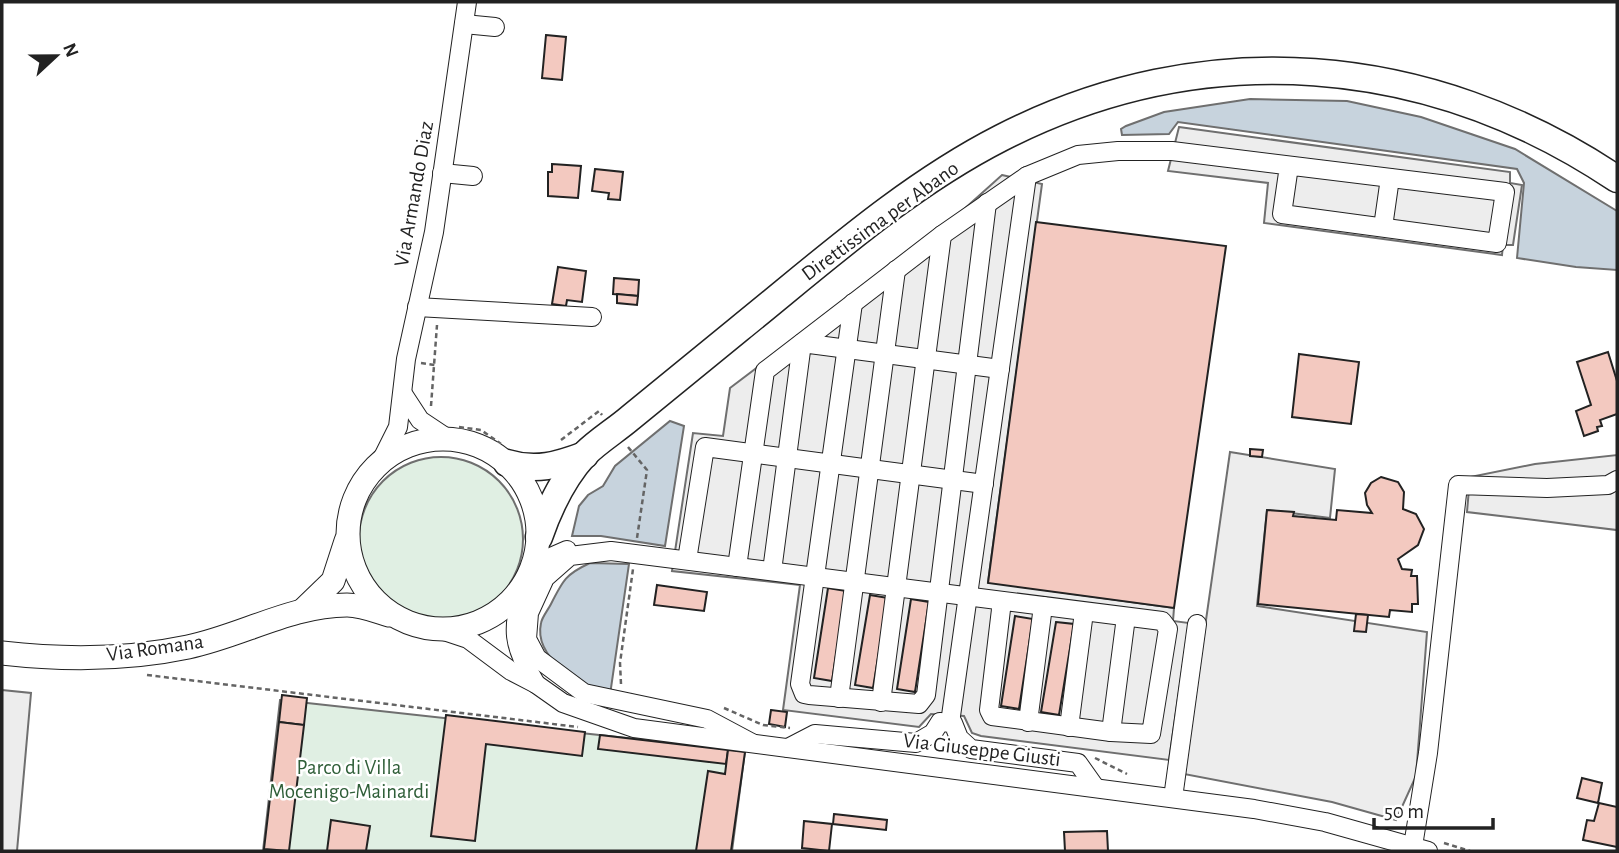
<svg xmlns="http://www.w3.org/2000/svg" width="1619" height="853" font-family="'Alegreya Sans',sans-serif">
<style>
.green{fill:#e0efe3;stroke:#6f6f6f;stroke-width:2}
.parking{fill:#ededed;stroke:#6f6f6f;stroke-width:2}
.water{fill:#c7d3dd;stroke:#6f6f6f;stroke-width:2}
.building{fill:#f3c9c0;stroke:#222;stroke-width:2}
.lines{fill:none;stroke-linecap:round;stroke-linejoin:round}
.minor-casing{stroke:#222;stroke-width:20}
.major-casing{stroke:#222;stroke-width:25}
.highway-casing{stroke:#222;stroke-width:29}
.path{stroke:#646464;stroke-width:2.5;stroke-dasharray:5 3.5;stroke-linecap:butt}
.minor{stroke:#fff;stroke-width:18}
.major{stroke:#fff;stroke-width:23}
.highway{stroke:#fff;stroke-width:26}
.labels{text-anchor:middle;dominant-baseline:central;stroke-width:5;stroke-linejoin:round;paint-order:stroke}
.street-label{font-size:21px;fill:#222;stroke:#fff}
.park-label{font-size:21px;fill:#2f5e38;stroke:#fff}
</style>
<rect width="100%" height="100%" fill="#fff"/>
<g class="green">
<circle cx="441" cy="539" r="82"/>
<polygon points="280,700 745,751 732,851 263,851"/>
</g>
<g class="parking">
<polygon points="1179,127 1510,172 1510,183 1522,185 1513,245 1503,245 1502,255 1264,223 1268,183 1168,171"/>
<polygon points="1002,175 1042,184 988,582 1174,608 1173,621 1189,623 1169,760 981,736 972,733 964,716 931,714 919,727 783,710 800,585 672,571 693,433 723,436 730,388 953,219"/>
<polygon points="1230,452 1335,469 1330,518 1267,510 1257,606 1427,632 1416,776 1396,820 1332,802 1184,774"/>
<polygon points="1617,455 1617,530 1467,512 1470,477 1535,464"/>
<polygon points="2,690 31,693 17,851 2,851"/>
</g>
<g class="water">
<polygon points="1250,99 1347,101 1421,117 1515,149 1617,211 1617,270 1576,267 1517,258 1524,183 1517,169 1178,122 1169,134 1122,135 1121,129 1126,126 1164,112"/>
<polygon points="670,421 684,426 665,546 601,536 572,536 579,506 588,495 603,486 615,466"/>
<path d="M590,563L629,564L610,695C583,685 533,660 541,623C542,617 548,610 551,604C563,580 566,574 590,563Z"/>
</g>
<g class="building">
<polygon points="546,35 566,37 562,80 542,78"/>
<polygon points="552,164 581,166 578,198 548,196 548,172 552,172"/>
<polygon points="595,169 623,172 620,200 608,199 609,193 592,191"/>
<polygon points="1036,222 1226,246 1174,608 988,583"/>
<polygon points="558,267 586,271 582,302 567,300 566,306 552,304"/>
<polygon points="614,278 639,280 638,296 613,294"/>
<polygon points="617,294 638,296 637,305 617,303"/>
<polygon points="1608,352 1617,381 1617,414 1600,420 1602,426 1597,427 1598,431 1584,436 1576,411 1591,405 1577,362"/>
<polygon points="1299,354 1359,362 1351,424 1292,417"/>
<polygon points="1250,449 1263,450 1262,457 1250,456"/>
<polygon points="1381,477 1398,482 1404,492 1403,509 1416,514 1424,529 1418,545 1398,559 1402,569 1412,570 1411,576 1417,576 1418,604 1412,604 1412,612 1390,610 1389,617 1258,604 1267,510 1294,512 1293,516 1336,520 1337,510 1372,513 1367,505 1365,493 1371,483"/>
<polygon points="657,585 707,592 704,611 654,605"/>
<polygon points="828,588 846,591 832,681 814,678"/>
<polygon points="870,595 888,598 873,688 855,685"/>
<polygon points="911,599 929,602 915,692 897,689"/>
<polygon points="1356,614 1368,615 1366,632 1354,631"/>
<polygon points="1015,616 1033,619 1019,709 1001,706"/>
<polygon points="1056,622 1074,624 1059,715 1041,712"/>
<polygon points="282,695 307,698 304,725 279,722"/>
<polygon points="771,710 787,712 785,727 769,724"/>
<polygon points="446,715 585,732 582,756 486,744 475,841 431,836"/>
<polygon points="279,722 304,725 289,851 264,849"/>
<polygon points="600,735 728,750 726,764 598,749"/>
<polygon points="728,750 745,752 731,851 696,851 708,771 725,774"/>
<polygon points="1582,778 1602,783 1598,803 1577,798"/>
<polygon points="1599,803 1617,807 1617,847 1583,840 1587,820 1594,821"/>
<polygon points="834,814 887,820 886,830 833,824"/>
<polygon points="331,820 370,826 366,851 327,851"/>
<polygon points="804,821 832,824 829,851 802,848"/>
<polygon points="1107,831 1108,851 1065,851 1064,832"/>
</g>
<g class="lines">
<g class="minor-casing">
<g id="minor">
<polyline points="464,24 495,27"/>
<polyline points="442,173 473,176"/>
<polyline points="1383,227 1390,178"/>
<polyline points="853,303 800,684 804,694 809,695 919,704 926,695 987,203"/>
<polyline points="417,307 592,317"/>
<polyline points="403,394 420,420 447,438"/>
<polyline points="381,461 398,427 406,359 434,232 467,2"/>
<polyline points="687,560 705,447 984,484"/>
<polyline points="535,564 567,550"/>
<polyline points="737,567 765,371 942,235 1027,176 1078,155 1118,151 1172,151 1505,192 1497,243 1282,214 1289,166"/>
<polyline points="772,571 802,343 1000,369"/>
<path d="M524,586C511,632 512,643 536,684"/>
<polyline points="441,630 468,639 511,671 536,684 563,703 634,728 1254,809 1325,822 1428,851"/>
<polyline points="839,698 896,270"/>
<polyline points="881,702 942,235"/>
<polyline points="1028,722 1043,606"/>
<polyline points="950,723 1027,176"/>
<polyline points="1069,727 1084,612"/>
<polyline points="1111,732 1126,617"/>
<polyline points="752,743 707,719 584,693 537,658 527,639 529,613 545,578 570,556 611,551 1162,621 1168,629 1151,734 1111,732 992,716 989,710 1002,601"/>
<polyline points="788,748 815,734 916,743 933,733 940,722 953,723 959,738 971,749 1078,763 1095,787"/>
<polyline points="1173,798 1197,624"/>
<polyline points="1413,846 1428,753 1458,485 1547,488 1608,485 1617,480"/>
</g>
</g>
<g class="major-casing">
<g id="major">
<circle cx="443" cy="534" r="95"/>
<polyline points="303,610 333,581 346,541"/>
<path d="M2,653C64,660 127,660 188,647C241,636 292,605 347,605C361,605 376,611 389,615"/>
</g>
</g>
<g class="highway-casing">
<g id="highway">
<path d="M507,463C536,472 558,465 585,455"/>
<path d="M539,537C549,508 564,477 585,454C598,441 616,430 630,418C666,389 702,359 739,329C822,262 905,187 1001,138C1204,34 1429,53 1617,179"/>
</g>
</g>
<g class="path">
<polyline points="421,363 435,365"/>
<polyline points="431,406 437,325"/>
<polyline points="459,427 481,430 501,444"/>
<polyline points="561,440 599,411 602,415"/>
<polyline points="628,447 647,470 637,538"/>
<polyline points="147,675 578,727"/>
<polyline points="621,684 620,663 633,569"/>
<polyline points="724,708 763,725 790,728"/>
<polyline points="1095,758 1127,774"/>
<polyline points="1444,843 1470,851"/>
</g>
<use href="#minor" class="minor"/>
<use href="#major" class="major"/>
<use href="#highway" class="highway"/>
</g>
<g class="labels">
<g class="street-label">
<text transform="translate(414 194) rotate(-80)">Via Armando Diaz</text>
<text transform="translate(880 221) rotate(-36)">Direttissima per Abano</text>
<text transform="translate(155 648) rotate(-8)">Via Romana</text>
<text transform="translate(982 750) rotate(7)">Via Giuseppe Giusti</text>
</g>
<g class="park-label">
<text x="349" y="767">Parco di Villa<tspan x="349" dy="24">Mocenigo-Mainardi</tspan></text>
</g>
</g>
<rect width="1619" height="853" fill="none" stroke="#222222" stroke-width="7"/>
<g transform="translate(56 56) rotate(68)" stroke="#ffffff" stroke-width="5" paint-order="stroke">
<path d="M0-5L12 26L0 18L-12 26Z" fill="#222222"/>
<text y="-10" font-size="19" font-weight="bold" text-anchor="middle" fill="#222222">N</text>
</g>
<path d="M1374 818v10h119v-10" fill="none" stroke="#222222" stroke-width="3.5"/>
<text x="1384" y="818" font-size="21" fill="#222222" stroke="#ffffff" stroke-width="5" paint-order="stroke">50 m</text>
</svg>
